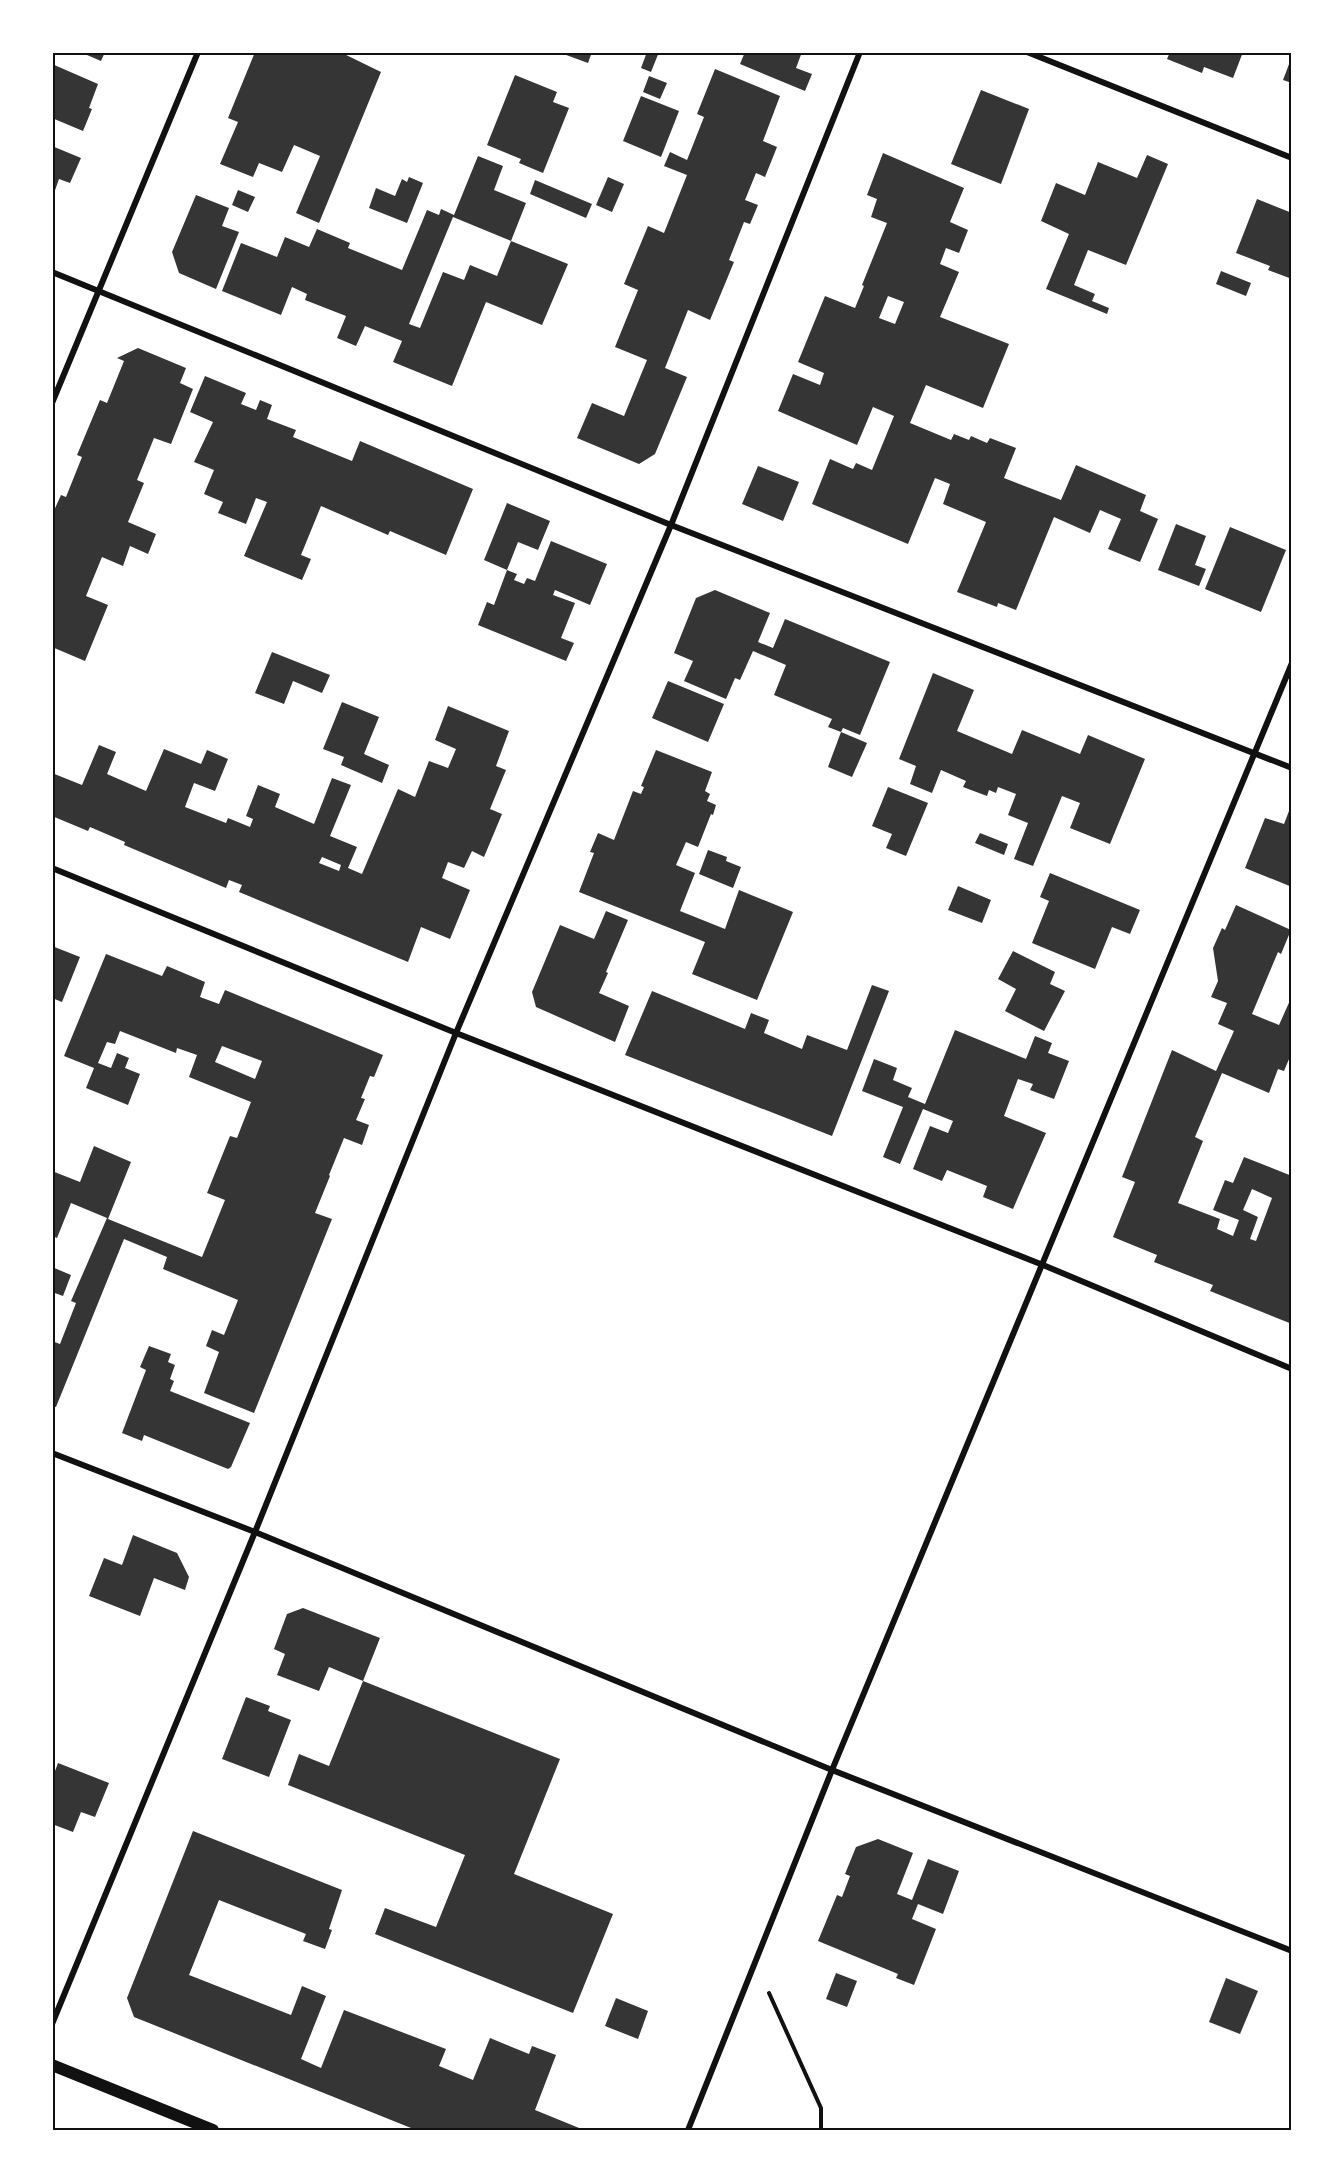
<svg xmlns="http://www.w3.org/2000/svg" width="1344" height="2183" font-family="'Space Grotesk',sans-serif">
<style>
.building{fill:#353535;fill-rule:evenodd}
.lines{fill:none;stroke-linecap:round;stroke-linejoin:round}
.path{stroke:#111;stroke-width:4}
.minor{stroke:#111;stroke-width:6}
.secondary{stroke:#111;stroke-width:12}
.neatline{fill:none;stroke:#111;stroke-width:2}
</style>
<rect width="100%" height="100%" fill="#fff"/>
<g class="building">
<polygon points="80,52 105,52 101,61"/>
<polygon points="255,52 340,52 381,72 319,223 296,213 320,156 294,145 282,172 259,163 253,177 220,164 238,122 228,118"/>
<polygon points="558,52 592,52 588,63"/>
<polygon points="647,52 659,52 651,72 641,68"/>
<polygon points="745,52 802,52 796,68 812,74 805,91 740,64"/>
<polygon points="1170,52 1243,52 1233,78 1204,67 1202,73 1167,59"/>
<polygon points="1291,59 1292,59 1292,83 1283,80"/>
<polygon points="52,64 98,84 89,108 92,109 83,131 52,118"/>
<polygon points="715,69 780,96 763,141 777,147 765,177 756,173 745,200 758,205 750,224 744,222 729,260 734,262 710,320 688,310 665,368 687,377 655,454 639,464 577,438 592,403 624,416 647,360 615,347 638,290 624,284 648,226 664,233 687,175 664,166 670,152 687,160 704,117 697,114"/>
<polygon points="515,75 557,92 553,102 569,108 543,173 519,163 521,159 487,145"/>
<polygon points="649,76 667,83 660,99 643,92"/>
<polygon points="981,90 1029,109 1001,184 951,164"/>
<polygon points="641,96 679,111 661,157 623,141"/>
<polygon points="52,146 81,158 70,183 59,179 53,196"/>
<path d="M883,153L964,188L950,222L968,230L959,253L946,248L940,264L959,272L940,317L1009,344L983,408L926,385L910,423L951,440L954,434L969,440L971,436L987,443L990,438L1016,448L1004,478L1061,500L1076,465L1146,495L1140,511L1158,519L1140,562L1108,549L1121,519L1100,510L1090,533L1054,517L1016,610L998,603L997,607L957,592L986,522L943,504L950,484L935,478L908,544L812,504L830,459L853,469L856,463L872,470L894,416L873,407L857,445L778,411L793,374L820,385L824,373L798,362L825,296L855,308L864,286L862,285L887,223L871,217L877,199L867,195ZM888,296L904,302L895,324L879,318Z"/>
<polygon points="1147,155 1168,164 1126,265 1088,250 1074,285 1095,294 1092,301 1109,308 1107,314 1046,289 1069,234 1041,221 1056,183 1085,195 1098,162 1137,178"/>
<polygon points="478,156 503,166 494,190 526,203 511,241 453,217 409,324 420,328 443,272 464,280 470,265 497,276 511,241 568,264 542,325 486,302 452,386 393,362 402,341 365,326 356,346 337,338 346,316 305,300 307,294 292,287 281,315 222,291 241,243 277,257 285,237 309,247 317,229 350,243 348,248 402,270 427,210 439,215 441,209 454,215"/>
<polygon points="409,177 423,183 407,223 369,208 376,188 395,196 402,179 407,182"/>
<polygon points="608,177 624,184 612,212 596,205"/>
<polygon points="535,180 592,204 586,218 530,194"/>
<polygon points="238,190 255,197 248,212 232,205"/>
<polygon points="196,195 229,208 222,226 239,232 216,289 179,273 172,252"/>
<polygon points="1257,199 1292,213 1292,279 1268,270 1270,266 1236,253"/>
<polygon points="1221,271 1251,283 1246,296 1216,284"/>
<polygon points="138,348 186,368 180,383 193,389 171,444 154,438 137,480 144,483 128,522 156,534 148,554 130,546 123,566 102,557 86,596 108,605 85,661 52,647 52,515 61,495 66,497 82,457 77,455 100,400 107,403 124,361 117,358"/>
<polygon points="205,376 246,393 241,404 256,410 260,400 272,405 267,419 296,430 293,437 352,461 360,441 473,489 446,555 390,531 388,535 321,506 301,555 311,559 302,580 244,556 267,502 256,498 246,524 218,513 223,502 204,494 214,470 194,462 213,422 190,412"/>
<polygon points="758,466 799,482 783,521 742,504"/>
<polygon points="507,503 550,521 538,550 518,542 507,570 484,560"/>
<polygon points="1176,524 1206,536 1195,565 1206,569 1199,586 1158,570"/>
<polygon points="1230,527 1286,550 1261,612 1205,589"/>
<polygon points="551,541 607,564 590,605 555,590 553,595 575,603 561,638 574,643 566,661 478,625 487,602 494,605 507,570 517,574 514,580 524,584 527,578 535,581"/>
<polygon points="715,590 770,613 758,642 773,648 785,619 890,662 860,735 843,728 841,732 828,727 832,719 774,695 786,665 753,651 740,680 735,678 726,699 684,681 693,661 674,653 696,598"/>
<polygon points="272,652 330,675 322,693 293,681 284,704 255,693"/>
<polygon points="933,673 974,690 957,731 1012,754 1022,730 1080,754 1088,735 1145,759 1110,844 1070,828 1080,803 1062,796 1033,866 1014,859 1028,823 1008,815 1016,794 998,787 996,793 989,790 987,796 963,787 966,781 941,770 932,793 910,784 916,766 899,759"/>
<polygon points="668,681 724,704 708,742 652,718"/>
<polygon points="342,702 379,717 364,754 389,765 382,783 341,765 344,757 323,749"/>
<path d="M448,706L509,731L496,766L506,770L490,809L502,814L484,857L472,851L464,868L448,862L442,878L470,890L450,939L421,927L408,962L239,892L242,885L229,880L226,888L124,845L125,842L90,827L88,831L52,816V773L82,785L99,745L116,752L107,774L146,791L164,749L201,764L207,750L228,759L215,791L194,783L185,807L226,823L228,818L250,827L253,819L246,816L258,785L280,794L275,807L314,824L332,778L351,785L330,836L357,847L348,868L362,874L398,789L415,797L429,761L448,768L456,749L435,740ZM322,857L341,865L339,871L319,863Z"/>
<polygon points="841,732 867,743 852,777 828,767"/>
<polygon points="656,750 712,772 705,791 710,794 707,801 716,805 713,815 711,814 698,847 686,842 676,865 695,873 680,911 725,929 739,890 793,912 757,1000 692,974 705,942 579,892 594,853 590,852 598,833 614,840 633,791 641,794 644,787 641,786"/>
<polygon points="888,787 928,803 906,856 886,848 892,834 872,826"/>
<polygon points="1289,811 1292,812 1292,887 1245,868 1265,818 1284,824"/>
<polygon points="980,833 1008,844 1004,855 975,843"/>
<polygon points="708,850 727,857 726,861 741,867 733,888 699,874"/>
<polygon points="1050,873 1140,910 1130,934 1112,927 1095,969 1032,943 1049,901 1040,897"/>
<polygon points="958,886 991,900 982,923 948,910"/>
<path d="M1236,905L1291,930L1281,954L1278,952L1252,1014L1279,1025L1292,996V1052L1284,1071L1278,1069L1269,1093L1222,1073L1195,1137L1203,1141L1178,1203L1220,1219L1217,1229L1233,1236L1239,1220L1213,1210L1225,1180L1233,1183L1244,1157L1292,1176V1324L1210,1291L1213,1285L1154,1262L1157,1255L1113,1237L1135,1182L1122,1177L1172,1050L1216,1071L1234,1031L1218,1024L1227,1003L1211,997L1218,981L1213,948L1222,928L1225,930ZM1252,1189L1272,1198L1256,1241L1250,1239L1258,1217L1243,1210Z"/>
<polygon points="606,911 628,920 606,972 608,973 599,993 629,1006 615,1042 536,1007 532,992 560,925 594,939"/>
<polygon points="52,946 80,957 62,1002 52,998"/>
<polygon points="1013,951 1055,972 1050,984 1065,991 1044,1031 1005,1011 1016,989 998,979"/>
<path d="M106,954L162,976L167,966L205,982L200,997L219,1004L225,990L383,1055L374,1077L370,1076L361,1098L365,1099L356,1120L369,1125L362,1145L344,1138L329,1175L330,1176L315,1213L332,1219L254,1413L204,1393L219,1352L206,1346L212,1330L224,1335L238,1300L163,1269L167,1257L124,1239L56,1407L52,1406V1341L60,1344L76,1303L71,1301L107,1218L71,1203L57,1238L52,1236V1171L80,1182L94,1146L131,1162L108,1219L202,1257L225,1200L207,1193L230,1136L237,1138L251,1102L189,1077L197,1055L177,1048L176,1053L120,1031L115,1044L107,1042L98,1063L111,1068L117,1053L129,1058L125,1068L140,1074L128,1105L86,1088L94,1068L64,1056ZM222,1046L262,1061L255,1079L215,1062Z"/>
<polygon points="872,985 889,991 832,1136 625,1055 652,991 745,1029 751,1013 769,1020 764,1033 802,1049 807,1035 847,1050"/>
<polygon points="955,1030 1026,1059 1035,1036 1052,1043 1048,1053 1069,1061 1054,1099 1030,1090 1033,1084 1018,1079 1004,1116 1046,1133 1013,1209 983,1197 987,1186 947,1170 942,1181 913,1169 930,1126 948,1133 953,1121 923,1109 900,1164 883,1157 903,1107 862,1091 874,1059 897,1068 893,1080 912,1088 908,1097 925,1104"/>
<polygon points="52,1267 71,1275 63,1296 52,1292"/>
<polygon points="149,1346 171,1354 168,1362 175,1365 170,1379 174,1381 170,1391 250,1423 231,1467 228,1469 144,1435 142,1441 122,1433 146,1370 140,1367"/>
<polygon points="133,1535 177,1553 189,1577 185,1590 154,1578 140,1616 89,1596 104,1558 122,1565"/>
<polygon points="303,1608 380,1638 363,1681 329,1667 319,1691 277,1675 285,1654 274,1649 287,1614"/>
<polygon points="363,1681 560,1759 514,1874 613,1914 573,2013 375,1934 385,1908 436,1927 465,1855 288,1785 299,1754 329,1766"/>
<polygon points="246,1697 270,1706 268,1711 291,1720 269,1777 222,1759"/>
<polygon points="58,1763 109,1783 95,1817 81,1812 73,1832 52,1824 52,1770 55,1771"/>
<polygon points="193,1831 342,1890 329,1929 332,1930 325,1949 303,1941 306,1934 219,1900 189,1975 291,2015 302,1986 326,1996 301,2059 321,2068 344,2010 446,2049 439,2066 473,2080 490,2038 529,2054 532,2046 556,2055 535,2110 584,2130 416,2130 134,2017 127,1998"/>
<polygon points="878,1839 913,1853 897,1894 912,1900 928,1859 959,1871 943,1914 918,1904 912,1919 936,1929 914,1985 896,1978 898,1974 818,1941 837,1895 842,1897 850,1876 845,1874 856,1847"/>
<polygon points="836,1973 857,1981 847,2007 826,1999"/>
<polygon points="1226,1978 1258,1991 1240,2034 1209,2022"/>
<polygon points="616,1998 648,2011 638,2039 605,2026"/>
</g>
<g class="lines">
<polyline class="path" points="769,1993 821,2108 821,2130"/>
<g class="minor">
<polyline points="1027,52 1292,158"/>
<polyline points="52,272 671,525 1292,768"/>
<polyline points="52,403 198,52"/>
<polyline points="52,868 456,1033 1043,1265 1292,1369"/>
<polyline points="52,1453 255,1532 832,1770 1292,1951"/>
<polyline points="52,2024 255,1532 456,1033 671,525 860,52"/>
<polyline points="688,2130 832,1770 1292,663"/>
</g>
<polyline class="secondary" points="52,2065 213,2130"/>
</g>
<rect width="1344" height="2183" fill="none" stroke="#ffffff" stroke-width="108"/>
<rect x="54" y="54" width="1236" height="2075" class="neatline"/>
</svg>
